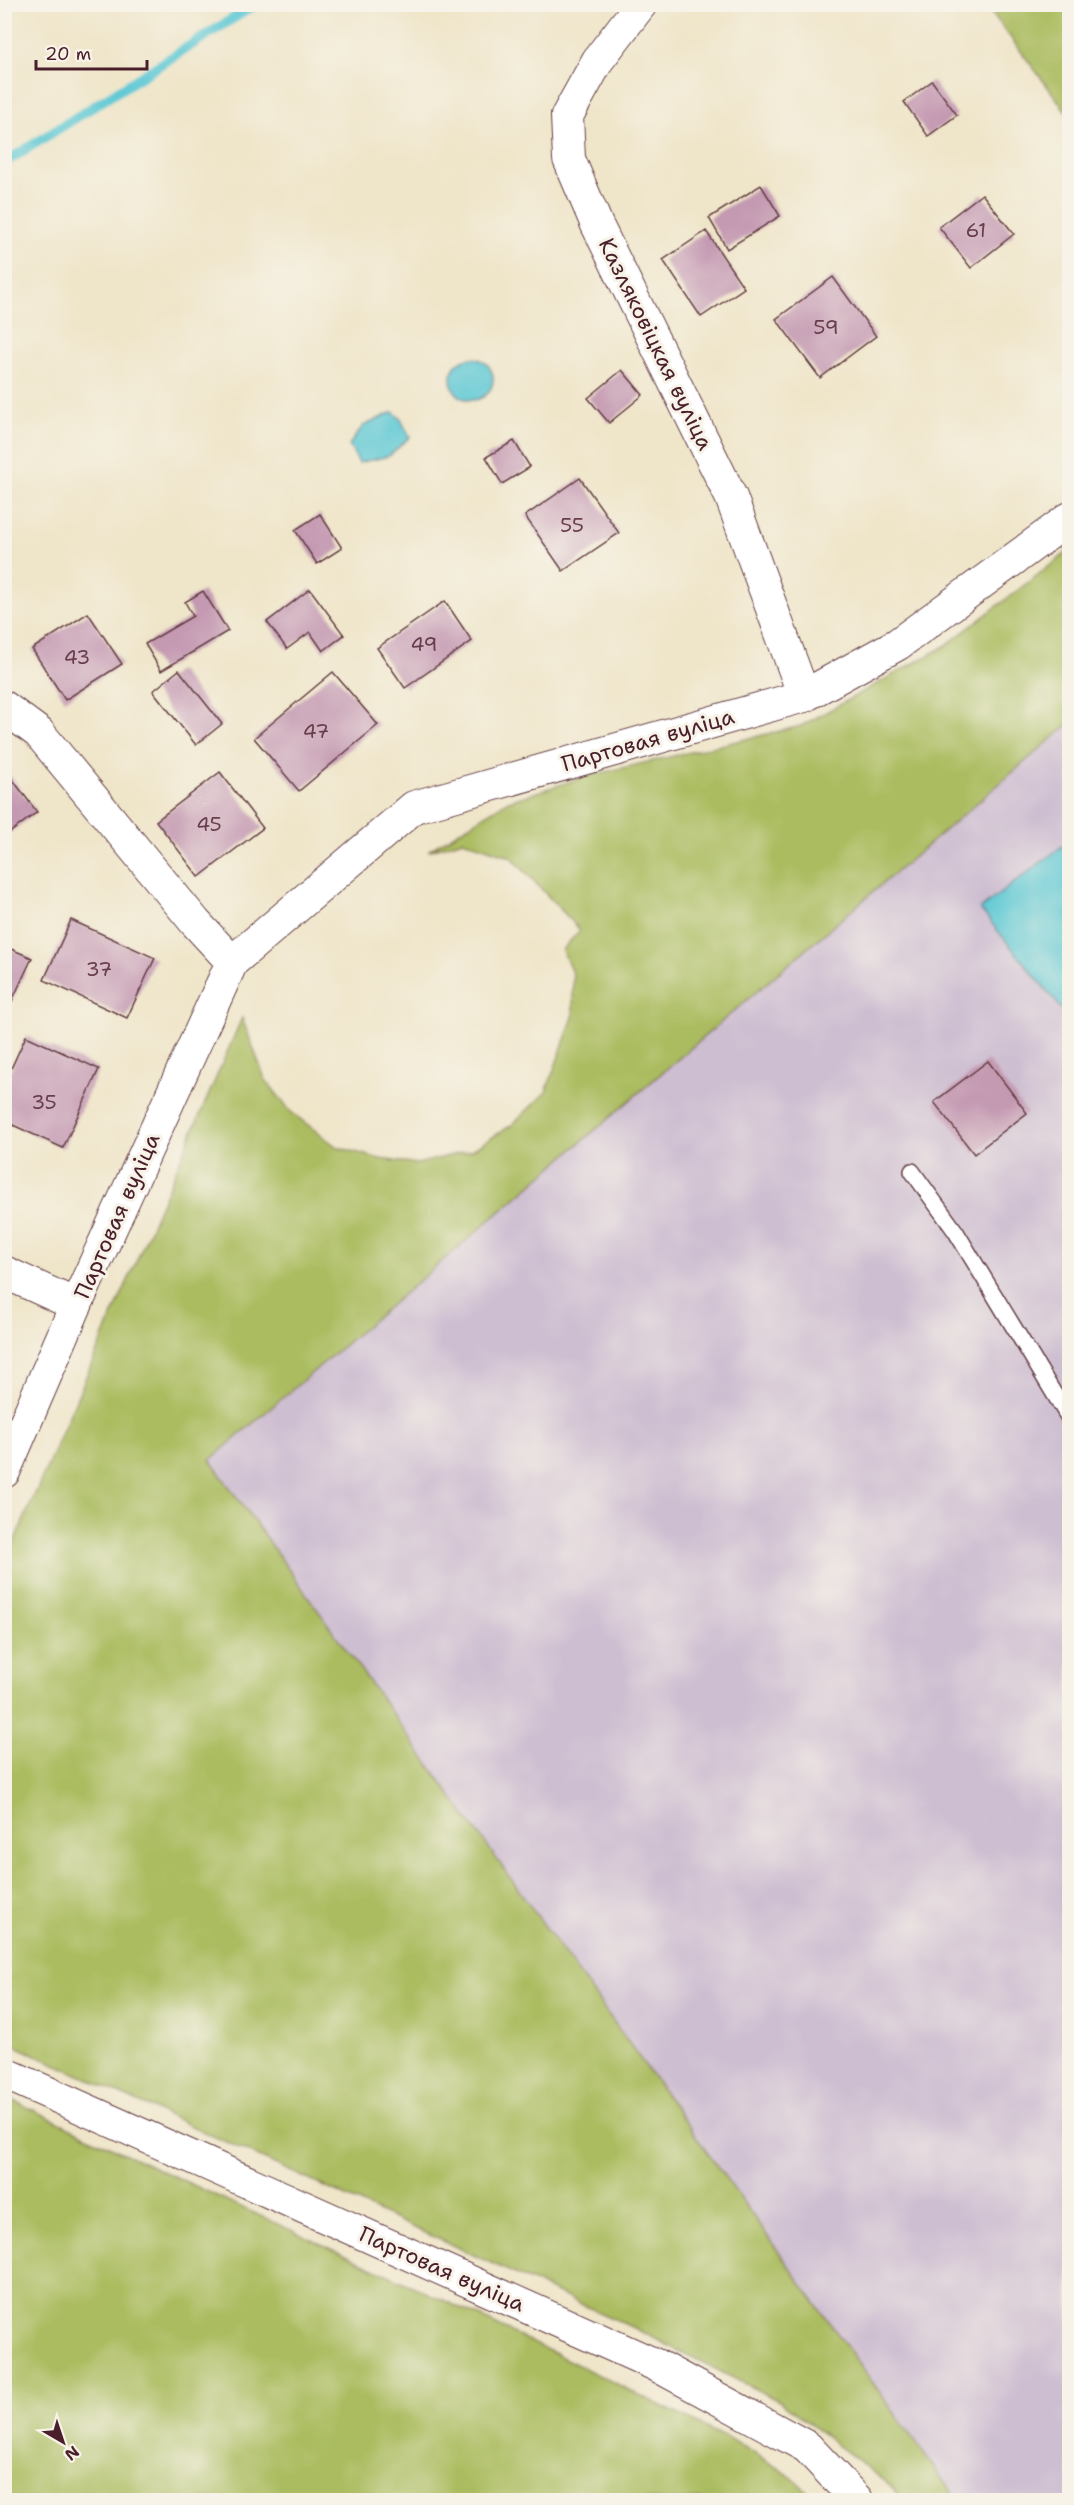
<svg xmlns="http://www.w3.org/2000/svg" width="1074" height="2505" font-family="'Shantell Sans',sans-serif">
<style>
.industrial{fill:#cebed1}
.green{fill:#aabc5f;stroke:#7a6e45;stroke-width:1.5}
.water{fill:#5cc8d4;stroke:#537480;stroke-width:1.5}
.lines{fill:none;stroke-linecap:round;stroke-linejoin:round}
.stream{stroke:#5cc8d4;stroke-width:10}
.building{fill:#c49ab2}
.service-casing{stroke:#633d43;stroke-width:18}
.minor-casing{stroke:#633d43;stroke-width:34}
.service{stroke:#fff;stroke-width:15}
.minor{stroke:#fff;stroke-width:32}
.labels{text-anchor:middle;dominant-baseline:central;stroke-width:6;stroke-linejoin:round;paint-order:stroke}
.number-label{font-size:20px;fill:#683e4d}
.street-label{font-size:22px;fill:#4a1f2b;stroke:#f7f3e8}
</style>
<rect width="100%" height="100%" fill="#f7f3e8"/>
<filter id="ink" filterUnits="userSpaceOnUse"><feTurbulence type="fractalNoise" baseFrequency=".0167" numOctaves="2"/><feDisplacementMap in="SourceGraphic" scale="12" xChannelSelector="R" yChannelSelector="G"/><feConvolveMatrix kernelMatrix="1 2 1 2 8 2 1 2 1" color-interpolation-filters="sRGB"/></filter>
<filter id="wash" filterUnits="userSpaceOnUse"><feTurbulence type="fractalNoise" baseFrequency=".008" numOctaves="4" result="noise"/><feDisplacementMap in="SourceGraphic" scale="24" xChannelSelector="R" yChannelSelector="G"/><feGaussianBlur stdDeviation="1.35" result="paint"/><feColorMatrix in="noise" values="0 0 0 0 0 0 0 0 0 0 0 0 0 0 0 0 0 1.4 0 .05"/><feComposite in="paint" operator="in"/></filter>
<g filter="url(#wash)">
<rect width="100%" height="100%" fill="#efe5c9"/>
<polygon class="industrial" points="1069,724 1069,2500 957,2500 210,1460"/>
<g class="green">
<polygon points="986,5 1069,5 1069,115"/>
<polygon points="1069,551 1069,724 210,1460 957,2500 903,2500 890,2485 781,2402 638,2330 5,2041 5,1563 242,1018 265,1079 291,1112 337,1147 380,1159 417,1164 472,1150 512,1125 546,1092 573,1017 573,975 562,950 580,930 511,857 463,840 428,851 506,802 584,777 801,726 945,646"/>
<polygon points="4,2096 117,2150 482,2318 741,2445 789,2475 817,2500 5,2500"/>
</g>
<g class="water">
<circle cx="472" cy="379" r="21"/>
<polygon points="393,412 400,418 410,437 389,456 359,463 349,445 363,426"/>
<polygon points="1069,841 1069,1018 980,909"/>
</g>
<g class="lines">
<polyline class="stream" points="4,163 256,4"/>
</g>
<g id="blocks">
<g class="building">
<polygon points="932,81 957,115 928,136 904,102"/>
<polygon points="761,185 780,216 727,249 709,218"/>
<polygon points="982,194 1014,234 971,268 939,227"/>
<polygon points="706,231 744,288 701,317 663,260"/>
<polygon points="833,277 876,336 820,378 776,319"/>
<polygon points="622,370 643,395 609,423 588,398"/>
<polygon points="514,441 530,467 502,484 486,457"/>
<polygon points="580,478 619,533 563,571 525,516"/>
<polygon points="320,514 342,548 317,564 295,530"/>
<polygon points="310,589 344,635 323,651 310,632 287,649 267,622"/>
<polygon points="203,591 228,631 161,671 145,644 193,616 185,602"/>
<polygon points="445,601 472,641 405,688 377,648"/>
<polygon points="88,613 122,664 65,700 32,649"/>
<polygon points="179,670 222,724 196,745 153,691"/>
<polygon points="333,672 378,725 299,791 254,738"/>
<polygon points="4,768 37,812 4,837"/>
<polygon points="220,772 263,828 199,877 156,821"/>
<polygon points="71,920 155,958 127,1018 44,980"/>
<polygon points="4,946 32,958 11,1003 4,1000"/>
<polygon points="26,1036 99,1069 63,1148 4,1121 4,1084"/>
<polygon points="988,1061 1027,1113 974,1154 934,1102"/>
</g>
</g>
</g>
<g filter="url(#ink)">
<use href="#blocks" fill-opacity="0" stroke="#633d43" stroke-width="1.5"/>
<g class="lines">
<g class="service-casing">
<polyline id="service" points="912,1171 956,1232 1070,1420"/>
</g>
<g class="minor-casing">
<g id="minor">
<polyline points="641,4 598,60 567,116 569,159 597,225 731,497 804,696"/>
<polyline points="4,707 39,733 195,922 232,962"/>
<polyline points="4,1272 76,1305"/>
<polyline points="4,1472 76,1305 232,962 414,807 804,696 898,644 1070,518"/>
<polyline points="4,2073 656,2365 807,2447 857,2500"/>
</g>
</g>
<use href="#service" class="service"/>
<use href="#minor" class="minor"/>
</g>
</g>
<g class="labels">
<g class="number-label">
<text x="976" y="230">61</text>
<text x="826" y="327">59</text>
<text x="572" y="525">55</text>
<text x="424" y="644">49</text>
<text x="77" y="657">43</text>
<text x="316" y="731">47</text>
<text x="209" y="824">45</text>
<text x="99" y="969">37</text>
<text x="44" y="1102">35</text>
</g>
<g class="street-label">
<text transform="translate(656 344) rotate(64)">Казляковіцкая вуліца</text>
<text transform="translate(648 740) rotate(-16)">Партовая вуліца</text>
<text transform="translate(117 1216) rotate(-66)">Партовая вуліца</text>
<text transform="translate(442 2269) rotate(24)">Партовая вуліца</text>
</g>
</g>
<rect width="1074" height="2505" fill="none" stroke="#f7f3e8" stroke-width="24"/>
<g transform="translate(63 2442) rotate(141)" stroke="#f7f3e8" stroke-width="4.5" paint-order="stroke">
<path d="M0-4.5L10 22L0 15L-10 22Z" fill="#4a1f2b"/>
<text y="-9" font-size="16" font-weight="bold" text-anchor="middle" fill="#4a1f2b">N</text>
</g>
<path d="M36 60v9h111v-9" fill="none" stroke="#4a1f2b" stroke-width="3"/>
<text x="45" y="60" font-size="18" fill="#4a1f2b" stroke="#f7f3e8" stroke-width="4.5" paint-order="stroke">20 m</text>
</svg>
